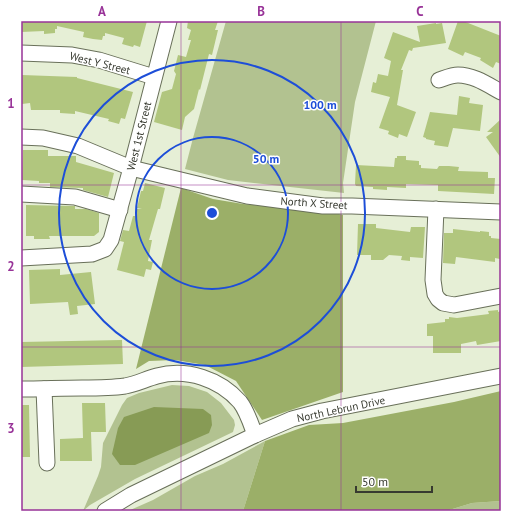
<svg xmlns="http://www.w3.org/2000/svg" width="522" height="532" font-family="'PT Sans',sans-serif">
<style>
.green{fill:#b2c290}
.forest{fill:#9baf68}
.water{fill:#879b55}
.building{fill:#b1c67e}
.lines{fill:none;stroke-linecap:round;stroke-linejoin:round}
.minor-casing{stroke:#69705a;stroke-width:17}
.minor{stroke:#fff;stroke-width:15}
.grid{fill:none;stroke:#983398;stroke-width:1;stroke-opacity:0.55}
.ring{fill:none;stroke:#1d4ed8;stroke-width:2}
.labels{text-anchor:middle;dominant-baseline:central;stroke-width:3;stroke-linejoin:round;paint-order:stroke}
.street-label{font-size:11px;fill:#373a30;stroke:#fff}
.centre{fill:#1d4ed8;stroke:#fff;stroke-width:2}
.ring-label{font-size:12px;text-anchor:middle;font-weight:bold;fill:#1d4ed8;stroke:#fff;stroke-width:3;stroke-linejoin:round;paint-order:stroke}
.neatline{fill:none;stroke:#983398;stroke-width:1.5}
.grid-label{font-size:13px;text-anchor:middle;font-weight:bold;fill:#983398}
</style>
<rect width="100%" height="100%" fill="#e6efd6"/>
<g class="green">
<polygon points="226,21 376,21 355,102 343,183 344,193 228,180 185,169 193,138"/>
<polygon points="172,385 189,386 207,392 221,403 234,420 235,425 233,432 135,479 90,505 83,511 98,476 101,467 103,443 122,405 127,398 139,393"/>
<polygon points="265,441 243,511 128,511 153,500 195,476 223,464"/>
<polygon points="501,501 501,511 446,511 472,503"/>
</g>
<g class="forest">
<polygon points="181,188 213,199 243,204 331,212 343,215 343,392 262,420 236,381 205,365 175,360 149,361 136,369"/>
<polygon points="501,391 501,501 472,503 446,511 243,511 265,441 309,425 343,423 454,402"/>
</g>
<polygon class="water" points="154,407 203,409 211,415 212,425 209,433 135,465 120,465 112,454 118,428 124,417"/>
<g class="building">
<polygon points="21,21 147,21 140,47 134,45 133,47 122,44 124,38 105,33 105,36 103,36 102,40 93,39 83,37 84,32 57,26 57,29 55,29 55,33 44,34 44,31 21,32"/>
<polygon points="188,21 218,21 215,30 218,30 212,55 209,54 200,90 199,89 194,109 185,117 182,130 154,122 162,92 172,89 176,74 174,71 178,55 186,57 191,40 188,40 191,30 187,28"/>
<polygon points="458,21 463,21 501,36 501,64 496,62 493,68 480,60 481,58 465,52 463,56 448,49"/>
<polygon points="436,23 436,24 442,23 446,43 413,48 412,51 409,50 401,70 403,70 397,105 416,112 407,137 399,134 398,138 388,134 389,131 379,128 390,97 371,92 373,82 376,83 378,74 388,76 391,61 384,58 393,32 420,42 417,26"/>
<polygon points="22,75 77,77 77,78 133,92 125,119 121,118 119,124 108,121 109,119 75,111 75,114 60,113 60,110 31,110 30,103 22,104"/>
<polygon points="459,96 470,98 469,103 483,105 480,131 453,128 448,147 434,145 435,141 426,139 426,138 423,137 430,112 457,115"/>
<polygon points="501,119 501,158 486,137 493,132 487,132"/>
<polygon points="23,150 48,150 48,156 76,156 76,162 114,173 108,197 83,190 83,188 50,187 50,183 39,183 39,181 22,180"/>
<polygon points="397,156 406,156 406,160 419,161 419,165 421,165 421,168 437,169 439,166 449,166 459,167 458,171 488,172 488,178 495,178 494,194 438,191 438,185 406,184 406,188 387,187 387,190 373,189 373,187 356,186 355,184 356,165 394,167 395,158 397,158"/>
<polygon points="145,183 165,188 160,209 158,209 149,240 152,240 148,261 153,262 151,270 146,269 144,277 117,270 124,242 120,241 123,230 129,231 133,216 135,216 137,209 142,209 137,208 141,191 143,191"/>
<polygon points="26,205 73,206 75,206 75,209 86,209 99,213 99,232 94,236 49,236 50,239 34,239 34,236 26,236"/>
<polygon points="358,224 376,224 376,228 410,232 411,227 425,227 423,258 410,257 410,261 401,260 402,256 389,255 383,260 371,260 371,255 357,255"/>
<polygon points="453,229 480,232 480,231 489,232 489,236 491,236 491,238 501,239 500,259 495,258 495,262 456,257 455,264 443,263 444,233 453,233"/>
<polygon points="60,269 60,275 91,272 95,304 77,306 78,314 70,315 68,302 30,304 29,270"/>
<polygon points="498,310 498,312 501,311 501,341 477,345 476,341 461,344 461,353 433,353 433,336 427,336 427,324 445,322 445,319 449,319 449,317 457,318 489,314 488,311"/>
<polygon points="122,340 123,364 21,367 21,342"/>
<polygon points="82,403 105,403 106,432 91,432 92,461 60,461 60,439 83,438"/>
<polygon points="21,405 29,405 30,457 21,457"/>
</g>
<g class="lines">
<g class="minor-casing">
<g id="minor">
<polyline points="21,53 72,55 99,60 154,77"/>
<path d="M439,80C445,78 452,75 458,75C474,75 488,85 501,92"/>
<polyline points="21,137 43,138 78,146 131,168 247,196 323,206 352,206 501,212"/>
<polyline points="21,194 75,197 120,210"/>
<polyline points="436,209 433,280 435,294 438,299 443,303 454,305 501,296"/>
<polyline points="21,258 92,254 105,249 111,240 131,168 169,21"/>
<path d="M21,389C41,389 62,388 82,388C96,388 111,388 125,386C136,384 146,379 157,376C187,368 220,379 240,402C247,411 251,424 255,435"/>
<polyline points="44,389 47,463"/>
<polyline points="105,511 131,495 255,435 292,419 322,411 501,376"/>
</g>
</g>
<use href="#minor" class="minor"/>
</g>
<path class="grid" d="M181,21V511M341,21V511M21,185H501M21,347H501"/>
<g class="ring">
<circle cx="212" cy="213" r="76"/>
<circle cx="212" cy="213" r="153"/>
</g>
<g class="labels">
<g class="street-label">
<text transform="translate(100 63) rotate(14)">West Y Street</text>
<text transform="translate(139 136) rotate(-76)">West 1st Street</text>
<text transform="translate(314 203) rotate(4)">North X Street</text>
<text transform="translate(341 409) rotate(-12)">North Lebrun Drive</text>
</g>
</g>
<circle cx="212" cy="213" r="6" class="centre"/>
<g class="ring-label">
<text x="320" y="109">100 m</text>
<text x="266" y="163">50 m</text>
</g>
<rect width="522" height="532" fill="none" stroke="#ffffff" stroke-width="44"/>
<path d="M356 486v6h76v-6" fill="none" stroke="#373a30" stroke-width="2"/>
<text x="362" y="486" font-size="12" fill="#373a30" stroke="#ffffff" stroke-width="3" paint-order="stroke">50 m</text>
<rect x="22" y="22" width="478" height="488" class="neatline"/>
<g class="grid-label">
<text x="102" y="16">A</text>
<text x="261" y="16">B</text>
<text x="420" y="16">C</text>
<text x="11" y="108">1</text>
<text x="11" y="271">2</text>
<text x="11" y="433">3</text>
</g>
</svg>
